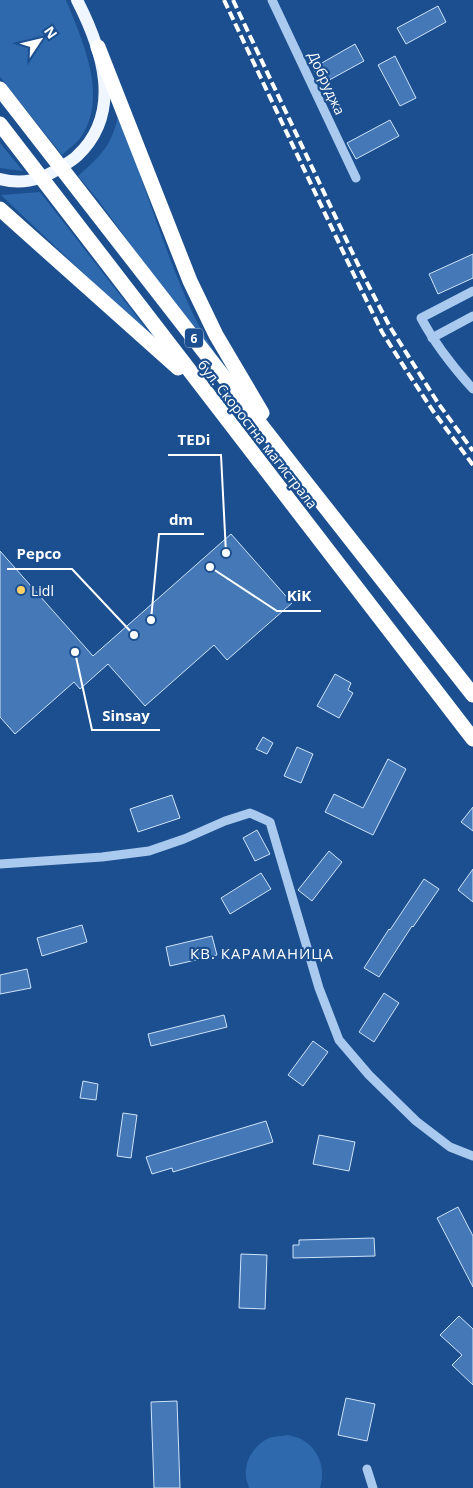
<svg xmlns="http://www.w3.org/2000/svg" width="473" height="1488" font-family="'Open Sans',sans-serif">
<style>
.green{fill:#2e69ad}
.building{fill:#4478b7;stroke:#cfe3fa}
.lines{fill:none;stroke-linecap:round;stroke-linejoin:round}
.minor{stroke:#a9c9ee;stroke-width:9}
.major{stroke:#f0f6ff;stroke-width:12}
.highway{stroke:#fff;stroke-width:15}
.rail{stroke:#fff;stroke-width:4;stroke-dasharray:9 4;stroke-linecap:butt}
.poi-dot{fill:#ffd166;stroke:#1b4f8f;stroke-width:2}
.labels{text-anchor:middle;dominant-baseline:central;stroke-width:4.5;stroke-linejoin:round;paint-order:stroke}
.shield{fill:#1b4f8f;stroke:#bbcadd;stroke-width:1}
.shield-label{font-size:12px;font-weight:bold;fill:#fff}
.street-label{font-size:14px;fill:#fff;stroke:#1b4f8f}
.poi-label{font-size:14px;fill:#fff;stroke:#1b4f8f;text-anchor:start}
.neighbourhood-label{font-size:15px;letter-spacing:1px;fill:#fff;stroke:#1b4f8f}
.leader{fill:none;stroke:#fff;stroke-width:2}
.callout-dot{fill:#fff;stroke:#1b4f8f;stroke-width:2}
.callout-label{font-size:15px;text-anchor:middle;font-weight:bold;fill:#fff;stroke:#1b4f8f;stroke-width:4.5;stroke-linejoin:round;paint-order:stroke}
</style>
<rect width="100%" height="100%" fill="#1b4f8f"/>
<g class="green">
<path d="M0,0H66C83,42 110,99 79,140C74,145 67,150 62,155L0,77Z"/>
<path d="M119,112C142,179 163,247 192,312C199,327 208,341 216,355L214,358L98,200L78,176C103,154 112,145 119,112Z"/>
<polygon points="0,143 23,171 0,168"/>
<polygon points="40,192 159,345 1,195"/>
<path d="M289,1435C293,1437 297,1437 301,1439C319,1448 326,1469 320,1488H249C248,1484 246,1480 246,1476C244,1461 255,1444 269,1438C275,1436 283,1436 289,1435Z"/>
</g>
<g class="building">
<polygon points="438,6 446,22 406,44 397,28"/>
<polygon points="355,44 364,61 322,84 313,68"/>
<polygon points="395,56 416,98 400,106 378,65"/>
<polygon points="390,120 399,136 356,159 347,143"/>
<polygon points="473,254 473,278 438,294 429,274"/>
<polygon points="231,534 292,603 227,660 214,645 145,706 108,664 80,689 74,682 15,734 0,717 0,551 93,656"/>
<polygon points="335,674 351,683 348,690 353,693 339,718 317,706"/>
<polygon points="263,737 273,743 267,754 256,749"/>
<polygon points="297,747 313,754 301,783 284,776"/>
<polygon points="388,759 406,769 373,835 325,812 334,794 363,808"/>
<polygon points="172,795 180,818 138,832 130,809"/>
<polygon points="473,807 473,831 461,822"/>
<polygon points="257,830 270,854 255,861 243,838"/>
<polygon points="329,851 342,862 312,901 298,890"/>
<polygon points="473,869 473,902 458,890"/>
<polygon points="261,873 271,889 230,914 221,898"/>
<polygon points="424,879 439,889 413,927 412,926 379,977 364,968 389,929 390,930"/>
<polygon points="82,925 87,942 42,956 37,938"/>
<polygon points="212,936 217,955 170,966 166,947"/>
<polygon points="27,969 31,988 0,994 0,975"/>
<polygon points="384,993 399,1003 374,1042 359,1032"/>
<polygon points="224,1015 227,1027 151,1046 148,1034"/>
<polygon points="313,1041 328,1052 303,1086 288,1075"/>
<polygon points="83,1081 98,1084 96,1100 80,1098"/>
<polygon points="123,1113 137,1115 131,1158 117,1156"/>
<polygon points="266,1121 273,1142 173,1172 172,1168 152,1174 146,1157"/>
<polygon points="319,1135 355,1142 349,1171 313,1164"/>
<polygon points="458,1207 473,1236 473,1287 437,1218"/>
<polygon points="374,1238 375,1256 293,1258 293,1245 299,1245 299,1240"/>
<polygon points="241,1254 267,1255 265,1309 239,1308"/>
<polygon points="459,1316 473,1329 473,1385 452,1365 462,1355 440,1335"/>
<polygon points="346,1398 375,1404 367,1441 338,1435"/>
<polygon points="177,1401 180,1488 154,1488 151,1402"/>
</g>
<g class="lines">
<g class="minor">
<polyline points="272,0 356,178"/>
<path d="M473,291L421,318C435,344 453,367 473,389"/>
<polyline points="432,338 473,316"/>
<polyline points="0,864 102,857 149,851 184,839 225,821 250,813 270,822 319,988 339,1040 369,1075 416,1121 450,1147 473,1156"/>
<polyline points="367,1469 373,1488"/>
</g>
<path class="major" d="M0,179C23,185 42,180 61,167C66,164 73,160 77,156C124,112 102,49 77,0"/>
<g class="highway">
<polyline points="98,47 190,281 216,335 262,413"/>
<polyline points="0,89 296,470 473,695"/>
<polyline points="0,124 473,739"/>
<polyline points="0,209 178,368"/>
</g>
<g class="rail">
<polyline points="224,0 355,277 382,332 408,373 433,411 473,465"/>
<polyline points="233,0 362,273 390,327 438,403 473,451"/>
</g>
</g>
<circle class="poi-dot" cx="21" cy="590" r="5"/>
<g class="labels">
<rect class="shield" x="185" y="328.5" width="18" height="19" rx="4"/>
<g class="shield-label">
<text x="194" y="338">6</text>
</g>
<g class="street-label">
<text transform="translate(327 83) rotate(65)">Добруджа</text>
<text transform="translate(258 434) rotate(52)">бул. Скоростна магистрала</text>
</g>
<g class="poi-label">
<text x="31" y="590">Lidl</text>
</g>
<g class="neighbourhood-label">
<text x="262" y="953">КВ. КАРАМАНИЦА</text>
</g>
</g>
<path class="leader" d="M226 553L221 455H168M151 620L159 534H204M134 635L72 569H7M210 567L277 611H321M75 652L92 730H160"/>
<g class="callout-dot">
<circle cx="226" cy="553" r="5"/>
<circle cx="151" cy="620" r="5"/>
<circle cx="134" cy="635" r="5"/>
<circle cx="210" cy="567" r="5"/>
<circle cx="75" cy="652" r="5"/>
</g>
<g class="callout-label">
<text x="194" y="445">TEDi</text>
<text x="181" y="525">dm</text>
<text x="39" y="559">Pepco</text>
<text x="299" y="601">KiK</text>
<text x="126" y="721">Sinsay</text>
</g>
<g transform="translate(40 40) rotate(55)" stroke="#1b4f8f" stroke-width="4" paint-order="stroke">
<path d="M0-4L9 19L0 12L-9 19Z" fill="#ffffff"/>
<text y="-8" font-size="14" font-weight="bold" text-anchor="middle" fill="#ffffff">N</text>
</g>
</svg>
